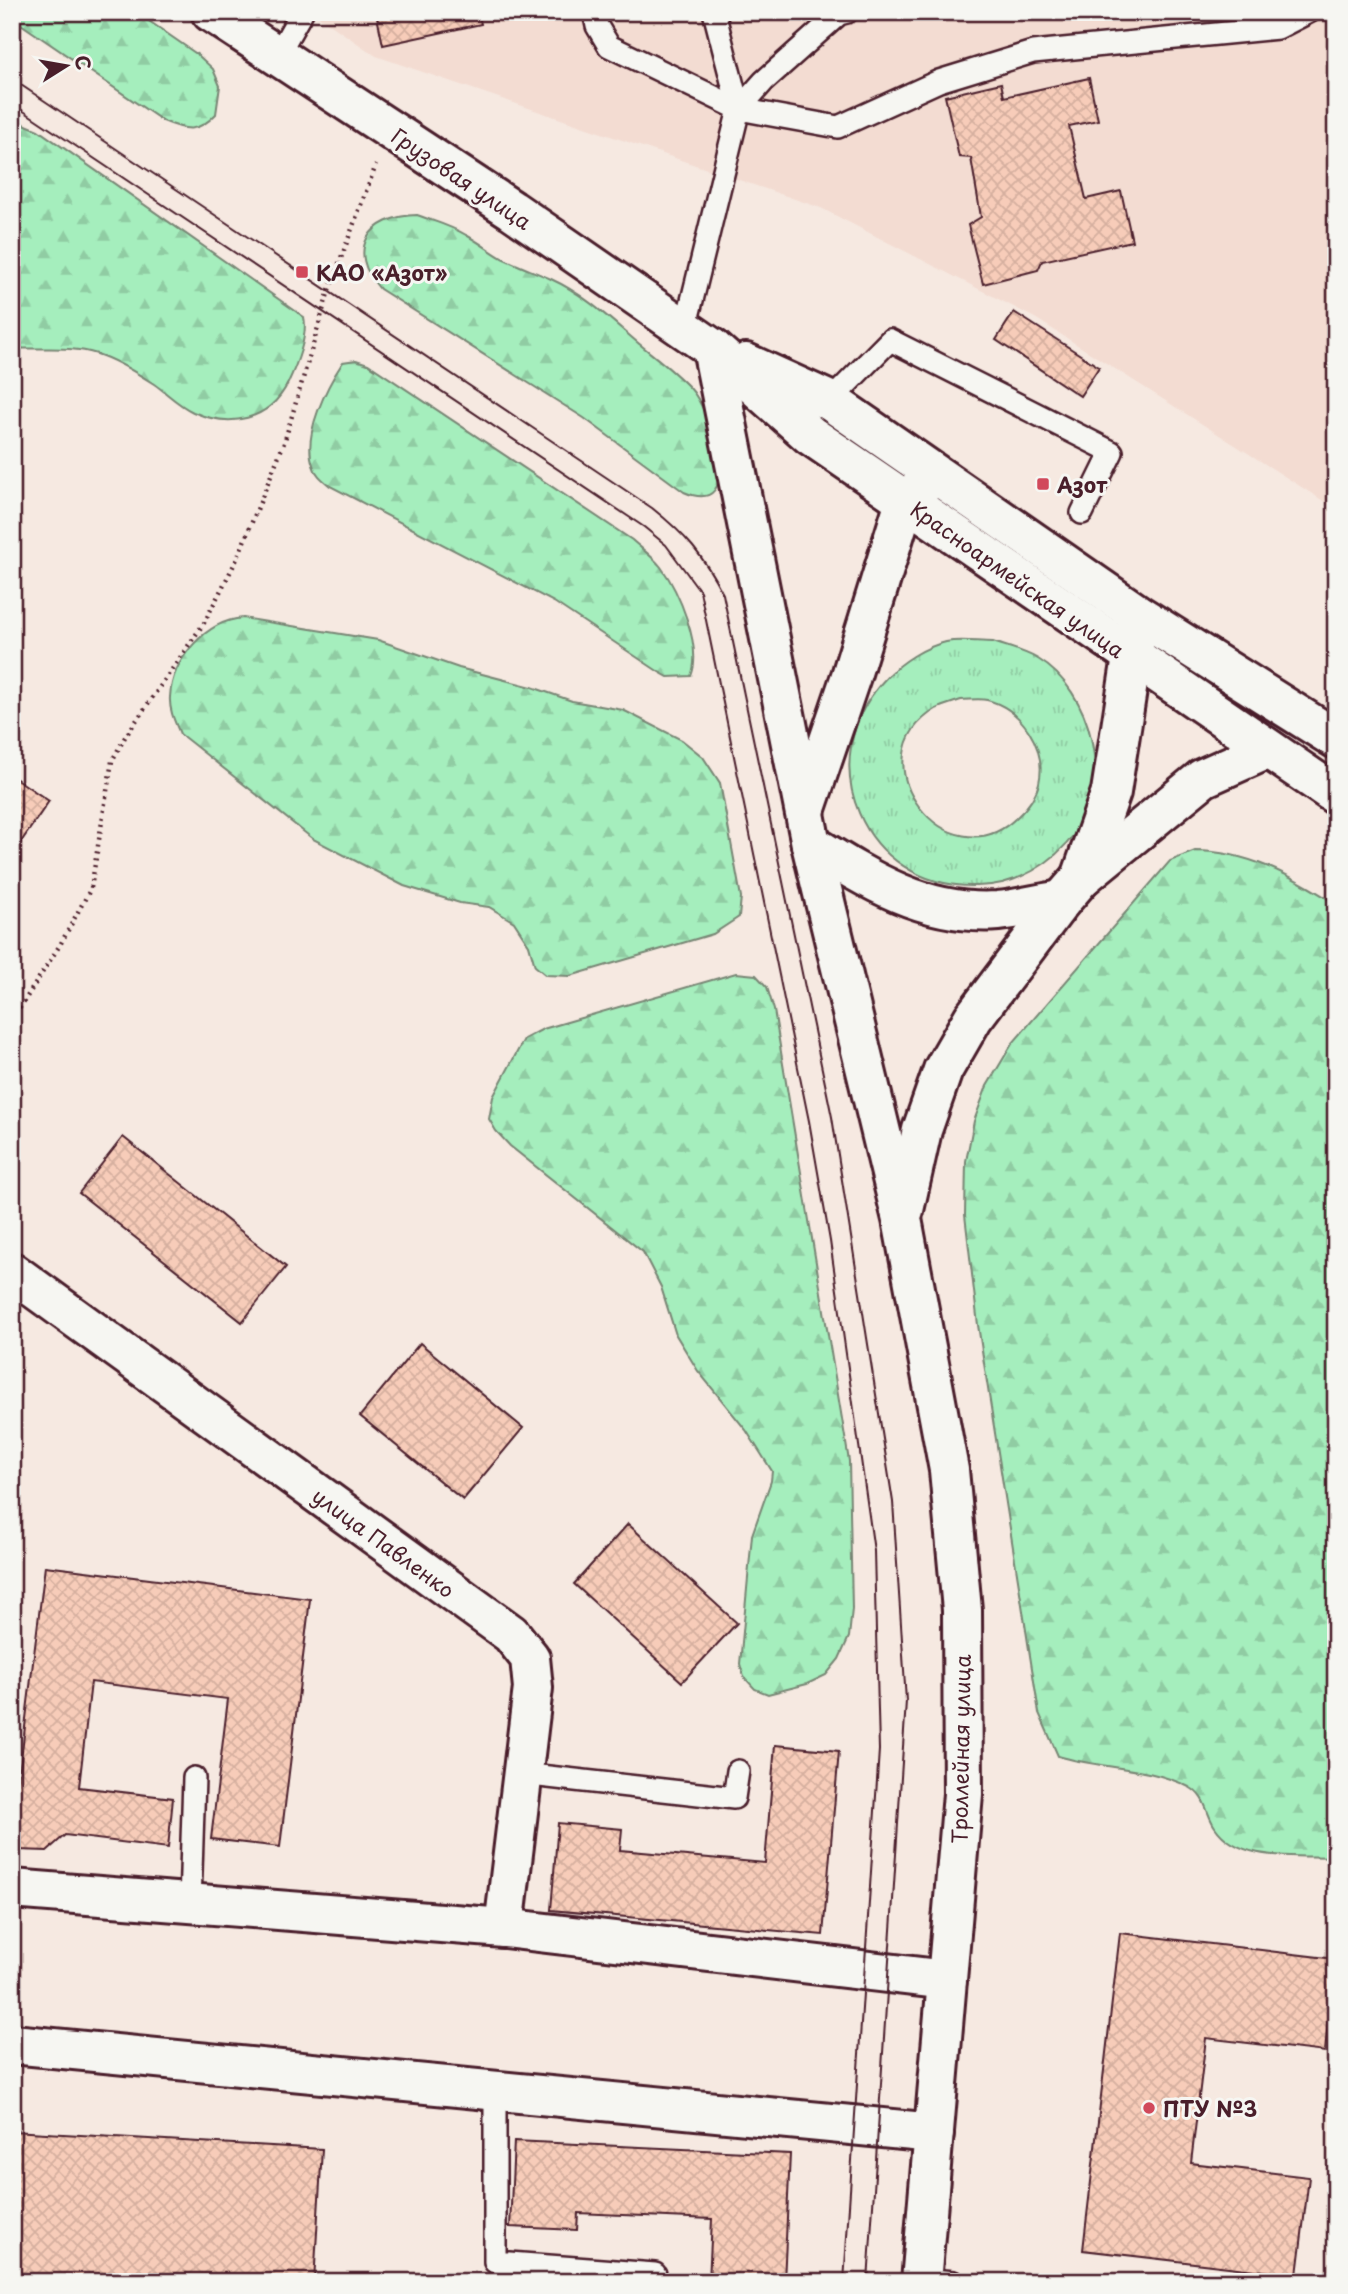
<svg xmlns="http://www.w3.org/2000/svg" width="1348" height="2294" font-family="'Playpen Sans',sans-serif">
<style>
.built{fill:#f3dcd2}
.grass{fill:url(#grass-tufts);stroke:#788674;stroke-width:2;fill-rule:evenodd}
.forest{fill:url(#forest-firs);stroke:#788674;stroke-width:2}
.building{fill:url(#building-cross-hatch);stroke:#4a1f2b;stroke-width:2}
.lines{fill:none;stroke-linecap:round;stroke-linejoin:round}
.service-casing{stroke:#4a1f2b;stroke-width:26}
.minor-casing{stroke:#4a1f2b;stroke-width:44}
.tertiary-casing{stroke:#4a1f2b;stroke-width:44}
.primary-casing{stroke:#4a1f2b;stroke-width:44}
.path{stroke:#4a1f2b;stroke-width:4.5;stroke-dasharray:2 5;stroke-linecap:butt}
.service{stroke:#f6f6f2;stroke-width:21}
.minor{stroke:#f6f6f2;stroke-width:38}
.tertiary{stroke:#f6f6f2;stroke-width:38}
.primary{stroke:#f6f6f2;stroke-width:38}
.tram{stroke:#4a1f2b;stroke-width:2}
.poi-dot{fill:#d1495b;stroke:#f6f6f2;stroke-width:2.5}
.labels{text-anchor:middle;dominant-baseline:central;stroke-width:6;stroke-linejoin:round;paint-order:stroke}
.street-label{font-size:21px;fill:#4a1f2b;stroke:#f6f6f2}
.poi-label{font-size:21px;font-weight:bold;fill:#4a1f2b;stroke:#f6f6f2;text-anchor:start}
</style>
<defs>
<pattern id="grass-tufts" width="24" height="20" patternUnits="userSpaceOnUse" patternTransform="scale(1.75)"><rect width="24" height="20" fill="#a5eebd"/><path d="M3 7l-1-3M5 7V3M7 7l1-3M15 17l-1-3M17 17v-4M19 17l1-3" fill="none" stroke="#90cca3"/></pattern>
<pattern id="forest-firs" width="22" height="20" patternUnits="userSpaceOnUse" patternTransform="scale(1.75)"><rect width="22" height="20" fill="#a5eebd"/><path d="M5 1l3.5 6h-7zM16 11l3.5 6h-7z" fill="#90cca3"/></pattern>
<pattern id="building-cross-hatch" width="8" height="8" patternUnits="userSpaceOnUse" patternTransform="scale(1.75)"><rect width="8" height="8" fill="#f7ccb9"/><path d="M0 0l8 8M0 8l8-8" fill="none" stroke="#d5af9f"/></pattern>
</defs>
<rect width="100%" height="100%" fill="#f6e9e1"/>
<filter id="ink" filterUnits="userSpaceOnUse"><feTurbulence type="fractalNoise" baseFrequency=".0143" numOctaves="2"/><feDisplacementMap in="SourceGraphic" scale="14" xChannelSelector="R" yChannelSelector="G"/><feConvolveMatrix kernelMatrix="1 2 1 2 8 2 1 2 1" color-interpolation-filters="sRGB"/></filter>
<g filter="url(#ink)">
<polygon class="built" points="312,12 1336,12 1336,509 1035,318 821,208 376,56"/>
<path class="grass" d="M993,642C1008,647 1025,651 1038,659C1092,691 1113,781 1076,832C1053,864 1016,886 977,886C863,889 807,759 887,677C902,662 924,647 946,642C960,639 978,642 993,642ZM961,700C969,700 979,698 987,700C1022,709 1047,748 1039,783C1036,797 1026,809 1016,818C949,883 852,760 936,709C943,705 953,703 961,700Z"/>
<g class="forest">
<path d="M12,12H136L198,55L213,69L220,86L216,114C198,133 187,131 163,121L12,18Z"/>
<path d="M12,119L38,130L304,317C308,336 296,366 288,383C269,421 230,428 193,412C178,405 167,393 154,384C137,373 116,360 97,354C70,345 40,350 12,348Z"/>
<path d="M417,215C433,221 451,226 466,235C479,242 490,251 502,258C519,266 535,272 551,279C584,294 610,319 637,342C655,357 674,371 690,388C711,410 747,519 684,492L584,418L380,289C345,250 369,216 417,215Z"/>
<path d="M356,360L368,364L632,540C642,549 653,557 661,567C678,590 703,647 691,676L668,677L659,672L554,602L330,486C323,480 315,474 313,465C302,435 327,386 343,362Z"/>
<path d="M243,618L378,640L459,668L532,687L572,701L623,710L682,740L703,757L720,783L741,897L739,917L713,934L570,976L546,975L535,966L529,945L514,922L489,907L460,903L404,886L313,839L180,734C175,722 169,710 170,697C172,659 206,621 243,618Z"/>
<path d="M1195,851C1247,851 1293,876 1336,904V1857C1297,1855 1239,1863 1215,1827C1205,1812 1207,1797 1189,1787C1148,1766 1101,1769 1058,1756L1039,1713L978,1325L965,1215L966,1161L974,1121L987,1086L1012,1044L1170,861Z"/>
<polygon points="736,973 756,975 767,987 774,1010 849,1461 852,1609 849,1637 839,1659 826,1675 807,1684 768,1694 755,1689 744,1677 740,1664 752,1535 771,1481 772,1471 746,1430 698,1371 676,1335 661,1287 643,1252 510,1146 496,1131 489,1119 493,1097 524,1039 543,1029"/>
</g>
<g class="building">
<polygon points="376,12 478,12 481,24 383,45"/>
<polygon points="1089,78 1098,120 1069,126 1086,199 1121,191 1132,241 1042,261 1038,270 983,284 968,225 981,217 971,158 959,157 945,96 1001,83 1004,97"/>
<polygon points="1014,312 1099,367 1080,396 996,340"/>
<polygon points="12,776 49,801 12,855"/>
<polygon points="123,1137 286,1267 242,1322 79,1193"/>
<polygon points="420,1343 523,1428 463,1500 360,1416"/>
<polygon points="628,1524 737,1623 682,1682 574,1584"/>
<polygon points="45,1566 310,1599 280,1847 211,1839 228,1699 91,1682 79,1787 173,1798 168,1848 65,1835 47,1851 18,1850 12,1844 12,1789 18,1783"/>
<polygon points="775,1745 839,1751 823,1935 551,1910 558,1823 622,1829 620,1850 765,1863"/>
<polygon points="1120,1933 1335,1959 1336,2022 1328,2021 1325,2052 1206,2038 1191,2163 1309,2177 1297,2275 1083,2250"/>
<polygon points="12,2131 322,2149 314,2282 12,2282"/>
<polygon points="514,2141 790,2154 784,2282 709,2282 712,2219 578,2213 577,2230 510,2227"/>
</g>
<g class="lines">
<g class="service-casing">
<g id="service">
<polyline points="594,12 597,26 609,46 739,109 838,127 939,81 1033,52 1278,28 1309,12"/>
<polyline points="714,12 739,109"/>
<polyline points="277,56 302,12"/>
<polyline points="685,329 739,109 764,81 839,14 847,12"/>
<polyline points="830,401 890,340 1112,452 1082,513"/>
<polyline points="522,1774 734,1798 738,1771"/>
<polyline points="190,1903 194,1778"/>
<polyline points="495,2092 495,2262 655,2274 655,2282"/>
<polyline points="921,2279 953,2282"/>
</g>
</g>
<g class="minor-casing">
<g id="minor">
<polyline points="12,1272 511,1634 530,1658 533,1688 504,1928"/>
<polyline points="12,1889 504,1928 947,1980"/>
<polyline points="12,2044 934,2133"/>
</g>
</g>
<g class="tertiary-casing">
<g id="tertiary">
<polyline points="712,348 811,844 902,1219 949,1470 962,1610 963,1794 921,2282"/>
<polyline points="805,811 851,676 905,501 931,478"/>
<path d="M811,844C870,881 926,916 998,911C1019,909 1041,903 1062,900"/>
<polyline points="1081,878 1111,792 1137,625"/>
<polyline points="904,1210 922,1130 943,1070 973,1018 1062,900 1081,878 1203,778 1266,750"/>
</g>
</g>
<g class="primary-casing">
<g id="primary">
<polyline points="211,12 512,210 712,348 810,435 1336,795"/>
<polyline points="746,363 830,401 1139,615 1336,739"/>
</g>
</g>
<polyline class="path" points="12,1020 60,945 91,888 112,761 125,737 204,623 237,559 284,443 329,290 376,165"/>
<use href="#service" class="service"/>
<use href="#minor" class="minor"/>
<use href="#tertiary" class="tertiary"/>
<use href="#primary" class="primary"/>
<g class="tram">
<path d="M12,79L652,508C686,535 703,555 723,594L832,1117L893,1502L906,1701L868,2282"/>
<polyline points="12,108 22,110 644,527 666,545 700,591 809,1121 830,1241 874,1551 879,1750 844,2282"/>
</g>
</g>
</g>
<g class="poi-dot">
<rect x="295" y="265" width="14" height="14" rx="3.5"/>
<rect x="1036" y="477" width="14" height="14" rx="3.5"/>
<circle cx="1149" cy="2108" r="7"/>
</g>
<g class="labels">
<g class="street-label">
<text transform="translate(462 178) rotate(34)">Грузовая улица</text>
<text transform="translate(1018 579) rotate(35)">Красноармейская улица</text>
<text transform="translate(384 1542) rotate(36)">улица Павленко</text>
<text transform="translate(960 1749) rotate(-89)">Троллейная улица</text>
</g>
<g class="poi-label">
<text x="316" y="272">КАО «Азот»</text>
<text x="1057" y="484">Азот</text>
<text x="1163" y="2108">ПТУ №3</text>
</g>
</g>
<rect width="1348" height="2294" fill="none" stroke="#f6f6f2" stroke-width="42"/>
<rect x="21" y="21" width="1306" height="2252" fill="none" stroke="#4a1f2b" stroke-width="2.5" filter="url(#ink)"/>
<g transform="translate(66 66) rotate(79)" stroke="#f6f6f2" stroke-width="5" paint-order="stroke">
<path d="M0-5L12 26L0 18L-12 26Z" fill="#4a1f2b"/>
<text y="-10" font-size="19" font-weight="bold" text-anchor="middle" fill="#4a1f2b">С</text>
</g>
</svg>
